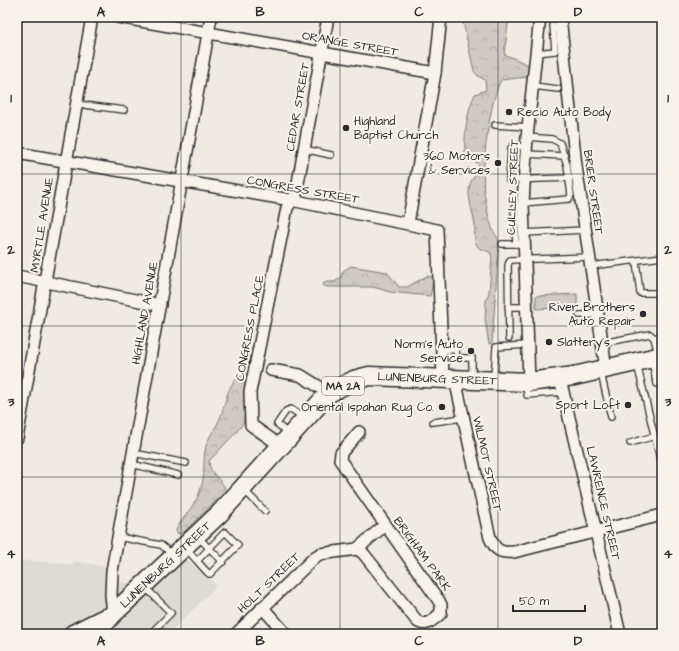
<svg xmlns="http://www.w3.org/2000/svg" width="679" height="651" font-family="'Architects Daughter',sans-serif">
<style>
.built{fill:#dedbd1}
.grass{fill:url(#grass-tufts);stroke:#7d7b76}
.forest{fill:url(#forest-crowns);stroke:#7d7b76}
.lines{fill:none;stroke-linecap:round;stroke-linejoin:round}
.service-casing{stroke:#2b2b2b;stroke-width:8}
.minor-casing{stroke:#2b2b2b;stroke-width:14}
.primary-casing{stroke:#2b2b2b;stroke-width:21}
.service{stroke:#f7f3e8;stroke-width:5.5}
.minor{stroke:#f7f3e8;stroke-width:11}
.primary{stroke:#f7f3e8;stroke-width:18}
.grid{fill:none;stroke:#2b2b2b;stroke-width:1;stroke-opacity:0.55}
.poi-dot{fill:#2b2b2b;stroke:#f7f3e8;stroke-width:1.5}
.labels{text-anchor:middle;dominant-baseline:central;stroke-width:4;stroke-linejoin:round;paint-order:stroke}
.shield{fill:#f7f3e8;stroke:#686764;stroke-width:1}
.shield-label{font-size:11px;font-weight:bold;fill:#2b2b2b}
.street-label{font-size:12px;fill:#2b2b2b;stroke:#f7f3e8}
.poi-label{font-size:12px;fill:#2b2b2b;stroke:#f7f3e8;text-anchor:end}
.neatline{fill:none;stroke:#2b2b2b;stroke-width:1.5}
.grid-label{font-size:13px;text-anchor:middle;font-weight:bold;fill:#2b2b2b}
</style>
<defs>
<pattern id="grass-tufts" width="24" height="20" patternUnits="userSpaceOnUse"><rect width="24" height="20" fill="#cfcbc2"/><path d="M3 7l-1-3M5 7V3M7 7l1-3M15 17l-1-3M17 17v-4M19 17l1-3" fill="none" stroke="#b2aea7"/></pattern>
<pattern id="forest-crowns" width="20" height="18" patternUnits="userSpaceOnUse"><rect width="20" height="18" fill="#cfcbc2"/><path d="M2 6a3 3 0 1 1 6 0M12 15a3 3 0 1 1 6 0" fill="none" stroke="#b2aea7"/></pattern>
</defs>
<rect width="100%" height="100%" fill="#efebe0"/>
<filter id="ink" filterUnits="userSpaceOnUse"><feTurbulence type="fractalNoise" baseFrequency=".025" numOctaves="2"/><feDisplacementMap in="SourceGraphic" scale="8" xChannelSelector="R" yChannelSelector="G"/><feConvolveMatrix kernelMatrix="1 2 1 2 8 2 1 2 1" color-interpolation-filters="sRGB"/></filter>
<g filter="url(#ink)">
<polygon class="built" points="171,545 217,586 168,634 17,634 17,560 60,563 73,565 74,561 113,568 112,578 118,579 120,582 131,583"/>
<polygon class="grass" points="577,294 577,306 574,307 536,309 536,296"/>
<g class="forest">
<path d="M462,17H509L504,54L531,66L530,72L527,77L501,80C490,99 481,169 484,192C486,203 488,217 492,228C494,234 498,235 499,244L492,343L489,344L485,319L486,301L489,292L492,258L490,252C486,251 481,249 478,247C473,241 475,233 475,226C473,208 461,186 478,173L479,165L476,162L465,158C464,137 466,113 475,94L486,90L485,80L478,76L474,71Z"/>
<polygon points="351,266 387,272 399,287 407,287 427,276 434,278 430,296 390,292 373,287 327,287 323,285 324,282 334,282 341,278 343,271"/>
<path d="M248,374L244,421L240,428L209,461C209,475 222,478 226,491L183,533L178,534L176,530C184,515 197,504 201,488C205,476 203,464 205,451C206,439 216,429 220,418C227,402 226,378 248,374Z"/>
</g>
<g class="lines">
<g class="service-casing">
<g id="service">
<polyline points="536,53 555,51 553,25"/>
<polyline points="533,86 558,89"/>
<polyline points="76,104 124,110"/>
<polyline points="495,125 528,127"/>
<polyline points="526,147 513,146 511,148 509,180 570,178"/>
<polyline points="304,149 331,155"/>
<polyline points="526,154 565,156"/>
<polyline points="523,203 569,199 571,195 567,165 560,143 552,139 527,137"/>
<polyline points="524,233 585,230"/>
<polyline points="502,244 520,244"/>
<polyline points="516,244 514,208 523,206"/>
<polyline points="636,261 640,293 662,293"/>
<polyline points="591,266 662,257"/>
<polyline points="508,307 527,307"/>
<polyline points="579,315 598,315"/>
<polyline points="509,338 508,265 510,260 589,257"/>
<polyline points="654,338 662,336"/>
<polyline points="602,343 650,334 654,338 658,354"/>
<polyline points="442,349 456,350 457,358 472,358 472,377"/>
<polyline points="652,361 657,384 662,385"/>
<polyline points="637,364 660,459"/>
<polyline points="654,371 662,369"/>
<polyline points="601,373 611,417"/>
<polyline points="655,378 662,376"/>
<polyline points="494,379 496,347 529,345"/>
<polyline points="526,384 527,395 563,392"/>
<polyline points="433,422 463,418"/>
<polyline points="289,434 277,424 286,411 291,409 304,418"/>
<polyline points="630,443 655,436"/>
<polyline points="133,453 186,463"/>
<polyline points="131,464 178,475"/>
<polyline points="244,490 265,511"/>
<polyline points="118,537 161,545 173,555"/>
<polyline points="198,537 223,562"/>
<path d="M186,549C194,557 201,566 209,574H210L238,545L225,532L197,561"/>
<polyline points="145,587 171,613 150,634"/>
</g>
</g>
<g class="minor-casing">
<g id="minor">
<polyline points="118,17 435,73"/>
<polyline points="560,17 576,166 606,369"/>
<polyline points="17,153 291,200 437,230 443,378"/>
<polyline points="408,223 435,73 441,17"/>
<polyline points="17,276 160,305"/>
<polyline points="271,370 300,375 329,393"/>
<path d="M455,379L490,538C496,551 500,553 514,552L662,515"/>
<polyline points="560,379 620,634"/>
<polyline points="529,382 523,203 527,137 540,17"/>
<polyline points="17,438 92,17"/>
<polyline points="281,446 251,425 250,392 287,208 296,194 328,17"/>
<path d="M357,549L363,553L417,621C426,628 434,619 441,613V605L439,601L340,460L341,453L359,432"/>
<polyline points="262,607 286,634"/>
<polyline points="113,614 111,595 112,571 211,17"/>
<polyline points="236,634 315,557 320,554 357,549 385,525"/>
</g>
</g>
<g class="primary-casing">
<g id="primary">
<polyline points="73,634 105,618"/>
<path id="s1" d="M95,634L113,614L220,513L329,393L354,380L369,376L529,382L574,376L662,356"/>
</g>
</g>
<use href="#service" class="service"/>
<use href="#minor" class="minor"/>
<use href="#primary" class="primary"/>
</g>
</g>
<path class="grid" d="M181,17V634M340,17V634M498,17V634M17,174H662M17,326H662M17,477H662"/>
<g class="poi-dot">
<circle cx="509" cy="112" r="4"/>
<circle cx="346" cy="128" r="4"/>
<circle cx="498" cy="163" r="4"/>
<circle cx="643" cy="314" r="4"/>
<circle cx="549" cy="342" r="4"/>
<circle cx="471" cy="351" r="4"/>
<circle cx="628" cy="405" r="4"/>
<circle cx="442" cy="407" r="4"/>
</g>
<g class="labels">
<rect class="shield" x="322" y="377" width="42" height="18" rx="3"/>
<g class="shield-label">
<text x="343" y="386">MA 2A</text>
</g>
<g class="street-label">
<text transform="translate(350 44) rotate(10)">ORANGE STREET</text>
<text transform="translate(298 107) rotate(-80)">CEDAR STREET</text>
<text transform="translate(513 187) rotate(-88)">CULLEY STREET</text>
<text transform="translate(303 190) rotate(10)">CONGRESS STREET</text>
<text transform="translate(593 192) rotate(82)">BRIER STREET</text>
<text transform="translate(42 225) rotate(-81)">MYRTLE AVENUE</text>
<text transform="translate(145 313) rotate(-80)">HIGHLAND AVENUE</text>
<text transform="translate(250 328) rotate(-79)">CONGRESS PLACE</text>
<text stroke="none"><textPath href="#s1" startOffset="448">LUNENBURG STREET</textPath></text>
<text transform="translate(487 464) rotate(77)">WILMOT STREET</text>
<text transform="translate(603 503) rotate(77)">LAWRENCE STREET</text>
<text transform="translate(422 554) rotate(54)">BRIGHAM PARK</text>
<text stroke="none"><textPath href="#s1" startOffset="99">LUNENBURG STREET</textPath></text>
<text transform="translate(269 583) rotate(-44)">HOLT STREET</text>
</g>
<g class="poi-label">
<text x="517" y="112" text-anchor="start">Recio Auto Body</text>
<text x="354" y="121" text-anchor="start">Highland<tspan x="354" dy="14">Baptist Church</tspan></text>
<text x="490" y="156">360 Motors<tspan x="490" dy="14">&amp; Services</tspan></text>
<text x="635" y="307">River Brothers<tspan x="635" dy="14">Auto Repair</tspan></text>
<text x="557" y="342" text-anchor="start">Slattery's</text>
<text x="463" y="344">Norm's Auto<tspan x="463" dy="14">Service</tspan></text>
<text x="620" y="405">Sport Loft</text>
<text x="434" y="407">Oriental Ispahan Rug Co.</text>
</g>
</g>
<rect width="679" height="651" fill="none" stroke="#f7f3e8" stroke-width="44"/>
<path d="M513 605v6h72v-6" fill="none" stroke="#2b2b2b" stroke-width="2"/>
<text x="519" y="605" font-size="12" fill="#2b2b2b" stroke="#f7f3e8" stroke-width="3" paint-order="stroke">50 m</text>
<rect x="22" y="22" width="635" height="607" class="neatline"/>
<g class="grid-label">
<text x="101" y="16">A</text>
<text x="260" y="16">B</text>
<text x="419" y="16">C</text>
<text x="578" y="16">D</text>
<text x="11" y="102">1</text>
<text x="668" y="102">1</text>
<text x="11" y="254">2</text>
<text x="668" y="254">2</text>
<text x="11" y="406">3</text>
<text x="668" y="406">3</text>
<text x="11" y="558">4</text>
<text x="668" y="558">4</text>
<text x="101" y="645">A</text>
<text x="260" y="645">B</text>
<text x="419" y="645">C</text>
<text x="578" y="645">D</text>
</g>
</svg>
